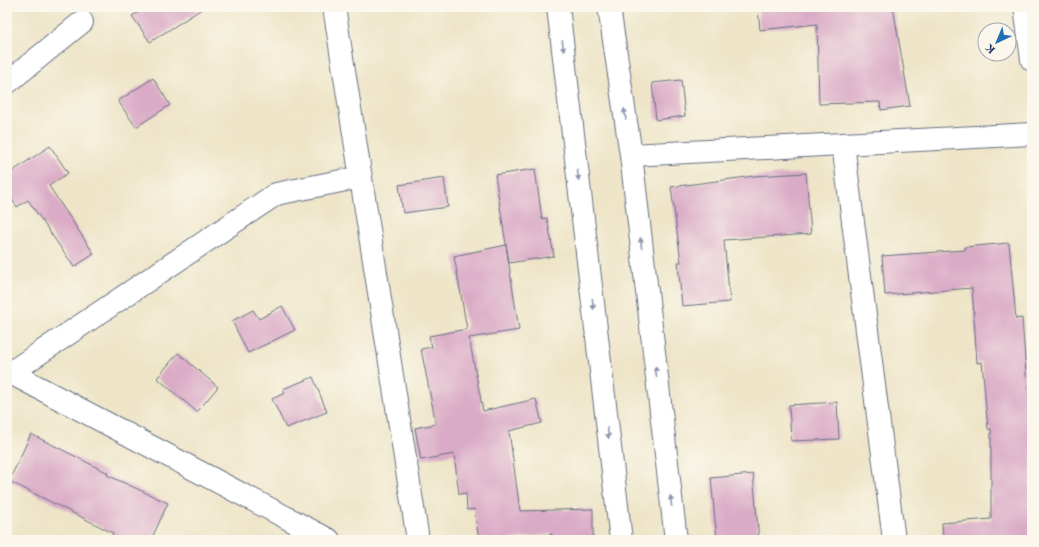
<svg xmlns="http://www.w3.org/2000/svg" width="1039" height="547" font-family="'EB Garamond',serif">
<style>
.building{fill:#daabc6}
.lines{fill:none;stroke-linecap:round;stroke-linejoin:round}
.street-casing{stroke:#656f83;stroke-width:24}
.secondary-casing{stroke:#656f83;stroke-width:24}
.street{stroke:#fff;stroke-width:22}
.secondary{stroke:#fff;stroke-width:22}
.oneway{fill:#8d97ae}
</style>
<rect width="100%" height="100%" fill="#fbf7ec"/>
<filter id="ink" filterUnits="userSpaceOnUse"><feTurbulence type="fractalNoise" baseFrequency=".025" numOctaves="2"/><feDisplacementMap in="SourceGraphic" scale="8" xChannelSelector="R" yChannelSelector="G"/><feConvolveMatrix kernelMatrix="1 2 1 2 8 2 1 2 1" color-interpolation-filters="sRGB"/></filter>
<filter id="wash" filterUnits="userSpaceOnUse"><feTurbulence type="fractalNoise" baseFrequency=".012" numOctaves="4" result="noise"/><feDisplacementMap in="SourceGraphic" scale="16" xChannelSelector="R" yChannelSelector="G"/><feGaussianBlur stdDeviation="0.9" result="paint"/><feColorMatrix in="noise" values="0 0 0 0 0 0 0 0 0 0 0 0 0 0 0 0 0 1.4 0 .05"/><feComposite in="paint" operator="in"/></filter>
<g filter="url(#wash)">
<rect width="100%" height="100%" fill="#eee5c8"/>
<g id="blocks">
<g class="building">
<polygon points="147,7 205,7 150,42 132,16"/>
<polygon points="758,7 893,7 910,106 881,110 880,102 819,104 817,24 760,30"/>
<polygon points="153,78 170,105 136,127 118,101"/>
<polygon points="681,80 685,116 656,120 652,83"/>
<polygon points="50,146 68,173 49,186 94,254 74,267 28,200 17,207 7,192 7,175"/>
<polygon points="535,169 542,219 547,218 554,256 509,263 495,175"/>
<polygon points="806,173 811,234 724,240 730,302 682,306 678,262 681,262 671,187 754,176"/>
<polygon points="444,178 448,207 403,213 399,185"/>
<polygon points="1009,243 1016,319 1022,318 1027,389 1030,389 1032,417 1032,540 943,540 942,523 991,519 991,429 988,429 982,362 977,363 972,288 885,295 882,256 965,250 965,247"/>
<polygon points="506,245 519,330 469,338 483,411 536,399 542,423 509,431 520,511 593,509 593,540 552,540 552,534 506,540 479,540 474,509 467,510 466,493 459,494 454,454 421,460 415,428 436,424 421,349 432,347 429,336 467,329 454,256"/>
<polygon points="282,306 295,330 248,353 232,321 253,310 259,319"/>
<polygon points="178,353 218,387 197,412 157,378"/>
<polygon points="313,377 327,412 286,428 272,399 285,393 283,389"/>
<polygon points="837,402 839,439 791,441 789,405"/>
<polygon points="31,434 108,473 107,475 168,503 151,540 110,540 113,533 9,481"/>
<polygon points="753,474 759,540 717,540 711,478"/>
</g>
</g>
</g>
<g filter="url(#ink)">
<use href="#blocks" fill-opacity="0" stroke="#656f83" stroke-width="1"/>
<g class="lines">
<g class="street-casing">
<g id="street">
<polyline points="334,7 418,540"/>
<polyline points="1025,7 1032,60"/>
<polyline points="7,83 82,22"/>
<polyline points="843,144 894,540"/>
<polyline points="631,155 1032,134"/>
<polyline points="7,371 329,540"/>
<polyline points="10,373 276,194 361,177"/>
</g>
</g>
<g class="secondary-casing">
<g id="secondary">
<polyline points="558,7 621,540"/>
<polyline points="609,7 631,155 676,540"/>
</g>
</g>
<use href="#street" class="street"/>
<use href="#secondary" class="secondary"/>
</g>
<defs><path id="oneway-solid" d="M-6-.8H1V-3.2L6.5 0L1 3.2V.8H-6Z"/></defs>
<g class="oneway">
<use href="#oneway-solid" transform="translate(563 46) rotate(83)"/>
<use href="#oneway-solid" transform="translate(625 114) rotate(-99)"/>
<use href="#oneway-solid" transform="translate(578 175) rotate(83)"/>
<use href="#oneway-solid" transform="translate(641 243) rotate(-97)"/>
<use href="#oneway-solid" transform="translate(593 304) rotate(83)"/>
<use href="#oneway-solid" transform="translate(656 372) rotate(-97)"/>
<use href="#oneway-solid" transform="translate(608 433) rotate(83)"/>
<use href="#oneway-solid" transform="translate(671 501) rotate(-97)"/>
</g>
</g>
<rect width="1039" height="547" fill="none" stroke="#fbf7ec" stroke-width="24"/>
<g transform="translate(997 42) rotate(224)"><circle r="19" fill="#fbf7ec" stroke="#a1a7b3"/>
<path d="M0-3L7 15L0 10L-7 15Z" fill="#1f6fb2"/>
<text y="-6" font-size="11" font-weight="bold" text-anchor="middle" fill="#1b2f5e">K</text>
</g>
</svg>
